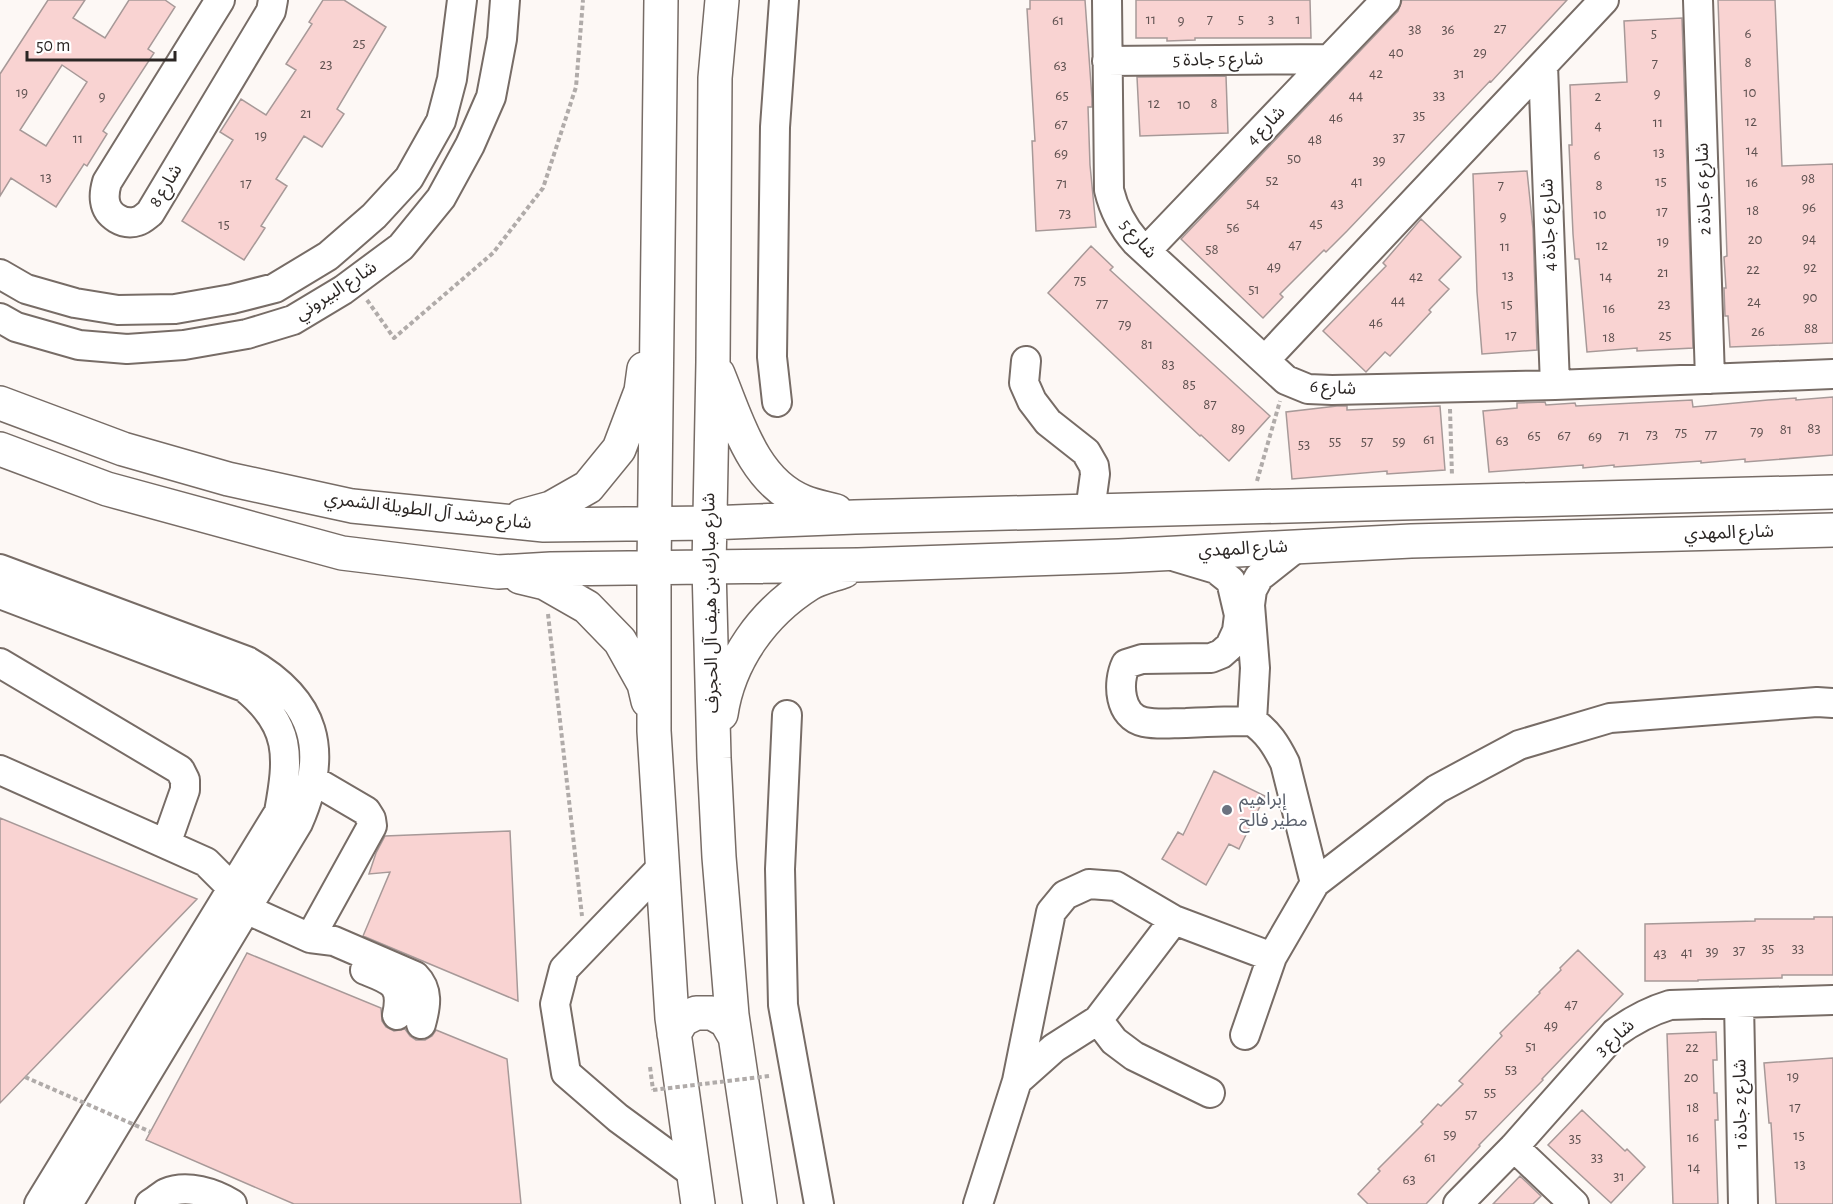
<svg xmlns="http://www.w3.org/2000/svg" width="1833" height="1204" viewBox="0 0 1833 1204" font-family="'Alegreya Sans','Noto Sans Arabic',sans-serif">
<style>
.building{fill:#f9d3d2;stroke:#a79998;stroke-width:1.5;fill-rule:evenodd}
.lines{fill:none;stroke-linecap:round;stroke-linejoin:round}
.minor-casing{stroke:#776c66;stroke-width:32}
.major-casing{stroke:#776c66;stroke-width:36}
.path{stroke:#b0aba9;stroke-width:4;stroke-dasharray:4.5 3;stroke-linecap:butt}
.minor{stroke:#fff;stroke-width:28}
.major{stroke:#fff;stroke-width:33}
.path-bridge{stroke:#b0aba9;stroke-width:4;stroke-dasharray:4.5 3;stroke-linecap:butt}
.worship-dot{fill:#6b7280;stroke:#fff;stroke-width:2}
.labels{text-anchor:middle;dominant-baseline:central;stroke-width:4.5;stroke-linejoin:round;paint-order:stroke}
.number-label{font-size:15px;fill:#5e5150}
.street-label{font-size:18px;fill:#2b2624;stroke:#fff}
.worship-label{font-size:18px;fill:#5b616d;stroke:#fff;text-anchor:start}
</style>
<rect width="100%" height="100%" fill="#fdf8f5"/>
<path class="building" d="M48,0H85L73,18L105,38L129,0H165L175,7L148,49L154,53L103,131L107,134L87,166L84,164L56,207L11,178L0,196V74ZM62,65L87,82L46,146L20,130Z
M323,0H344L386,27L337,109L344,114L322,147L304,136L276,179L287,186L261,226L265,228L244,260L182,221L233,140L220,132L241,99L266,115L296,70L286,64L312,24L309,22Z
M1030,0H1085L1092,99V107H1088L1090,165L1096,227L1036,231L1032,141H1035L1027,9H1030Z
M1136,0H1310L1311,38H1195V40L1167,41V38H1136Z
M1402,0H1567L1491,82L1490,81L1347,231L1326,252L1324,250L1280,294L1283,297L1263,318L1181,239L1398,11Z
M1718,0H1775L1782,166L1833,164V343L1730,347L1728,316H1725L1724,288H1726L1724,257L1727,256Z
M1682,18L1693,348L1637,351V348L1587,352L1579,259H1575L1573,234L1569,145H1572L1570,85L1627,82L1624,21Z
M1226,76L1228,133L1140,136L1137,77Z
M1527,171L1533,229L1537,350L1482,354L1477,292L1473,174Z
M1421,219L1461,257L1439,280L1449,289L1429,310L1431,312L1390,356L1385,352L1366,372L1323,331L1386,266L1383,263Z
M1091,246L1113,267L1110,270L1270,416L1229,461L1201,435L1200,436L1048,293Z
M1833,397V455L1745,462V459L1701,463V461L1614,467V465L1583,468V465L1489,472L1483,411L1517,408V403L1545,402L1546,405L1575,403L1576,406L1692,400L1693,407L1768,400L1796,398V400Z
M1337,406H1347V410L1440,406L1445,470L1387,474V471L1292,479L1286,412Z
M1214,771L1265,796L1239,849L1229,844L1206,885L1162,859L1178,832L1183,835Z
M0,818L197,899L0,1103Z
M510,831L518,1001L363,936L390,872L369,874L376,853L385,836Z
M1814,917H1833V975H1782V978L1698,980V981H1645V924L1755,921V919H1814Z
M1578,950L1623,994L1542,1079L1543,1080L1479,1145L1480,1146L1426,1204H1368L1358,1194L1380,1171L1378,1169L1423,1124L1421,1122L1438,1104L1441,1106L1463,1084L1459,1081L1502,1036L1500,1033L1540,993L1539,992L1561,970L1560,968Z
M247,953L381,1008L382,1021L386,1027L394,1031L405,1029L410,1036L416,1040H425L432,1036L436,1030L507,1059L521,1204H294L146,1140Z
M1716,1032L1717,1060H1713L1714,1093H1717L1718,1120H1715L1718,1204H1673L1667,1034Z
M1833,1058V1204H1776L1771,1123H1769L1764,1063Z
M1582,1110L1625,1151L1627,1149L1645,1167L1611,1203L1548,1145Z
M1520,1176L1541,1196L1533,1204H1493Z"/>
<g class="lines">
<g class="minor-casing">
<path id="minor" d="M220,0L107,182C105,189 104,195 105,201C107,216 124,226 138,221C142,220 146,216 150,213L271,11L273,0
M1107,0L1109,190C1114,211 1122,226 1136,242L1286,380L1308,389L1332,390L1555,385L1833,374
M1698,0L1710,379
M1107,61L1329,59
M1543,65L1555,385
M1146,251L1386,0
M0,274L26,289L75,303L118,310L175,309L232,299L275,288L328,256L374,216L409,178L441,121L452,79L462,0
M0,318L16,327L79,345L127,349L184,345L247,334L293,320L343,290L401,247L441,198L470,145L491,97L502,39L505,0
M1265,360L1604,0
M1026,361L1024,383L1032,401L1048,422L1086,452L1094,466L1095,474L1090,511
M777,402L772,357L775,127L784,0
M1176,557L1216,569L1231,581L1239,615L1237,631L1230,646L1221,654L1211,658L1142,659L1126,664C1117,683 1119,717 1144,722C1158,725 1172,723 1186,723C1208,722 1230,721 1252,721L1255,668L1250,605L1252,590L1259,577L1297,547
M0,569L247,661C316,700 330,751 298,823L68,1204
M0,594L244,687C292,725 289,757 279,812L39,1204
M0,663L180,770L185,780V790L166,844
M787,715L780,869L783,1005L819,1204
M1252,721C1268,732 1276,745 1285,763L1315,883
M0,770L206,862L232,888
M663,866L564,969L555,1004L566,1073L618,1118L693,1173
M246,909L310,938L334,941L415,976C429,990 426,1006 421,1024
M310,938L372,826L371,819L366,811L313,780
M365,970C390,980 404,983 397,1015
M1739,1003L1743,1204
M1098,1020L1114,1041L1134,1056L1210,1093
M1245,1035L1272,957
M1017,1081L1054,1048L1098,1020L1174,920
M1514,1147L1574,1204
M150,1204C155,1201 161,1196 166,1193C187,1184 214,1193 232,1204
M978,1204L1017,1081L1051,912L1065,895L1089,884L1116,886L1174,920L1272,957L1315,883L1437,789L1519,745L1610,718L1817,702L1833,703
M1458,1204L1514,1147L1615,1033C1633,1020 1650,1011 1670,1005L1833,1000"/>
</g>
<g class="major-casing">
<path id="major" d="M661,0L654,568V731L672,1018L698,1204
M722,0L715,78L713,362L709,567L714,758L719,857L732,1015L760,1204
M718,374C737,420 753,482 804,502C814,506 825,508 836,511
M0,403L123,449L228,479L352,506L544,525L709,523L855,517L1833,492
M0,449L107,489L342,553L498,572L551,569L858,565L1119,556L1411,541L1833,530
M522,516L551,508L588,487L619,449L641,391L644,369
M520,577L545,583L587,607L620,641L644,684L648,701
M721,714C729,660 763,613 809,584C819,578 833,575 844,571
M674,1034L682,1020L696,1013H712L726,1021L734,1035"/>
</g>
<path class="path" d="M367,300L394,338L493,253L543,188L576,87L583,0
M1450,409L1452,476
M1257,481L1280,401
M548,614L582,916
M650,1067L653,1090"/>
<use href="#minor" class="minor"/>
<use href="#major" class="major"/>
<path class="path-bridge" d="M25,1077L151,1132
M653,1090L769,1076"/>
</g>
<circle class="worship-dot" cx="1227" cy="810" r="6"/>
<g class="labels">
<g class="number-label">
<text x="1151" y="19">11</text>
<text x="1210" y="19">7</text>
<text x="1241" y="19">5</text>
<text x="1271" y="19">3</text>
<text x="1298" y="19">1</text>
<text x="1058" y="20">61</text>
<text x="1181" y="20">9</text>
<text x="1500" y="28">27</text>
<text x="1415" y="29">38</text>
<text x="1448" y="29">36</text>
<text x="1654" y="33">5</text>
<text x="1748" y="33">6</text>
<text x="359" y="43">25</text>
<text x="1396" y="52">40</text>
<text x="1480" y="52">29</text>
<text x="1748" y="62">8</text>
<text x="1655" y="63">7</text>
<text x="326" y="64">23</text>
<text x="1060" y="65">63</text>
<text x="1376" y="73">42</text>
<text x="1459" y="73">31</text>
<text x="22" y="92">19</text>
<text x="1750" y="92">10</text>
<text x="1657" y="93">9</text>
<text x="1062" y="95">65</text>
<text x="1356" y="95">44</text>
<text x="1439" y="95">33</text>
<text x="102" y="96">9</text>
<text x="1598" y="96">2</text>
<text x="1154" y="103">12</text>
<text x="1214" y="103">8</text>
<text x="1184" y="104">10</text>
<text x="306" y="113">21</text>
<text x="1419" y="115">35</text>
<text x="1336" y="117">46</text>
<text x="1751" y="121">12</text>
<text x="1658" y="122">11</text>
<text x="1061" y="124">67</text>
<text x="1598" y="125">4</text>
<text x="261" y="135">19</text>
<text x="1399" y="137">37</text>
<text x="78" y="138">11</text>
<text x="1315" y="139">48</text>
<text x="1752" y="150">14</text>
<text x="1659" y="152">13</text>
<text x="1061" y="153">69</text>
<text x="1597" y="155">6</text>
<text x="1294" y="158">50</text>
<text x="1379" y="160">39</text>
<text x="46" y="177">13</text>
<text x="1808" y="178">98</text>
<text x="1272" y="180">52</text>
<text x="1357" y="181">41</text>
<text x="1661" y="181">15</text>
<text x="1752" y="182">16</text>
<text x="246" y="183">17</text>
<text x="1062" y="183">71</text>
<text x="1501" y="185">7</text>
<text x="1599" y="185">8</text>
<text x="1253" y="203">54</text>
<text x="1337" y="203">43</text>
<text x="1809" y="207">96</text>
<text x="1753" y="210">18</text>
<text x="1662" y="211">17</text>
<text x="1065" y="213">73</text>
<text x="1600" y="214">10</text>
<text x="1503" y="216">9</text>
<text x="1316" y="223">45</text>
<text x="224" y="224">15</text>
<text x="1233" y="227">56</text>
<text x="1809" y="238">94</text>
<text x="1755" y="239">20</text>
<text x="1663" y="241">19</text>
<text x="1295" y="244">47</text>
<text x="1602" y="245">12</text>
<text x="1505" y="246">11</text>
<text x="1212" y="249">58</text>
<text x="1274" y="266">49</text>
<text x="1810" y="267">92</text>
<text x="1753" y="269">22</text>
<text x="1663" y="272">21</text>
<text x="1508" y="275">13</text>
<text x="1416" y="276">42</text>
<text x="1606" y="276">14</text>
<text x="1080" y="280">75</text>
<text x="1254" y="289">51</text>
<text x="1810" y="297">90</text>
<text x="1398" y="300">44</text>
<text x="1754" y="301">24</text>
<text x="1102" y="303">77</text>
<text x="1507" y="304">15</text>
<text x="1664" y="304">23</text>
<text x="1609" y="308">16</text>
<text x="1376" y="322">46</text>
<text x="1125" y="324">79</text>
<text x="1811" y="328">88</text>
<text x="1758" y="331">26</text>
<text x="1511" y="335">17</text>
<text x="1665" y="335">25</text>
<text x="1609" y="337">18</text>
<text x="1147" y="344">81</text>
<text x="1168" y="364">83</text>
<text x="1189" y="384">85</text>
<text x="1210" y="404">87</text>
<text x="1238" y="428">89</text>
<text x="1814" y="428">83</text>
<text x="1786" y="429">81</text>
<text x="1757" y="431">79</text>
<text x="1681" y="432">75</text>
<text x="1652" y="434">73</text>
<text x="1711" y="434">77</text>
<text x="1534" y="435">65</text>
<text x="1564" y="435">67</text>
<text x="1624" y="435">71</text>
<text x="1595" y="436">69</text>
<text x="1429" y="439">61</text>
<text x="1502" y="440">63</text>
<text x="1335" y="441">55</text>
<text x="1367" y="441">57</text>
<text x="1399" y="441">59</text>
<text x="1304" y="444">53</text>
<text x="1768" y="948">35</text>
<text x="1798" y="948">33</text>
<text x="1739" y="950">37</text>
<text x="1712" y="951">39</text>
<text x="1687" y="952">41</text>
<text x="1660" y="953">43</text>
<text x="1571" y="1004">47</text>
<text x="1551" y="1025">49</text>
<text x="1531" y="1046">51</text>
<text x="1692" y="1047">22</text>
<text x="1511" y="1069">53</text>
<text x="1793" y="1076">19</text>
<text x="1691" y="1077">20</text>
<text x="1490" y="1092">55</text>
<text x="1693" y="1107">18</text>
<text x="1795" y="1107">17</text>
<text x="1471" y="1114">57</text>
<text x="1450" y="1134">59</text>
<text x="1799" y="1135">15</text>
<text x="1693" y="1137">16</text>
<text x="1575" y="1138">35</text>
<text x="1430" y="1157">61</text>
<text x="1597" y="1157">33</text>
<text x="1800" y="1164">13</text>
<text x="1694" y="1167">14</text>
<text x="1619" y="1176">31</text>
<text x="1409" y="1179">63</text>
</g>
<g class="street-label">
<text transform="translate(1218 60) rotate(-1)">شارع 5 جادة 5</text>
<text transform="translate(1266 126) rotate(-46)">شارع 4</text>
<text transform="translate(166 186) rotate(-59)">شارع 8</text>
<text transform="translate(1704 189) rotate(-92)">شارع 6 جادة 2</text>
<text transform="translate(1549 225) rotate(-92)">شارع 6 جادة 4</text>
<text transform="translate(1138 239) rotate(49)">شارع 5</text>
<text transform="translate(336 291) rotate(-33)">شارع البيروني</text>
<text transform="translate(1333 388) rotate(3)">شارع 6</text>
<text transform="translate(428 511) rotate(7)">شارع مرشد آل الطويلة الشمري</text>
<text transform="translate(1729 533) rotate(-2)">شارع المهدي</text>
<text transform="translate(1243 549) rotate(-3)">شارع المهدي</text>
<text transform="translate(711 603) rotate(-91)">شارع مبارك بن هيف آل الحجرف</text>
<text transform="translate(1615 1038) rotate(-42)">شارع 3</text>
<text transform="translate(1741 1104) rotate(-91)">شارع 2 جادة 1</text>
</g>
<g class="worship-label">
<text x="1239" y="800">إبراهيم<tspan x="1239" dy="21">مطير فالح</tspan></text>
</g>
</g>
<path d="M27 51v9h148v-9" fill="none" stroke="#2b2624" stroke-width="3"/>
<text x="36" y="51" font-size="18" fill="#2b2624" stroke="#ffffff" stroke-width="4.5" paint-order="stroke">50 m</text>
</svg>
